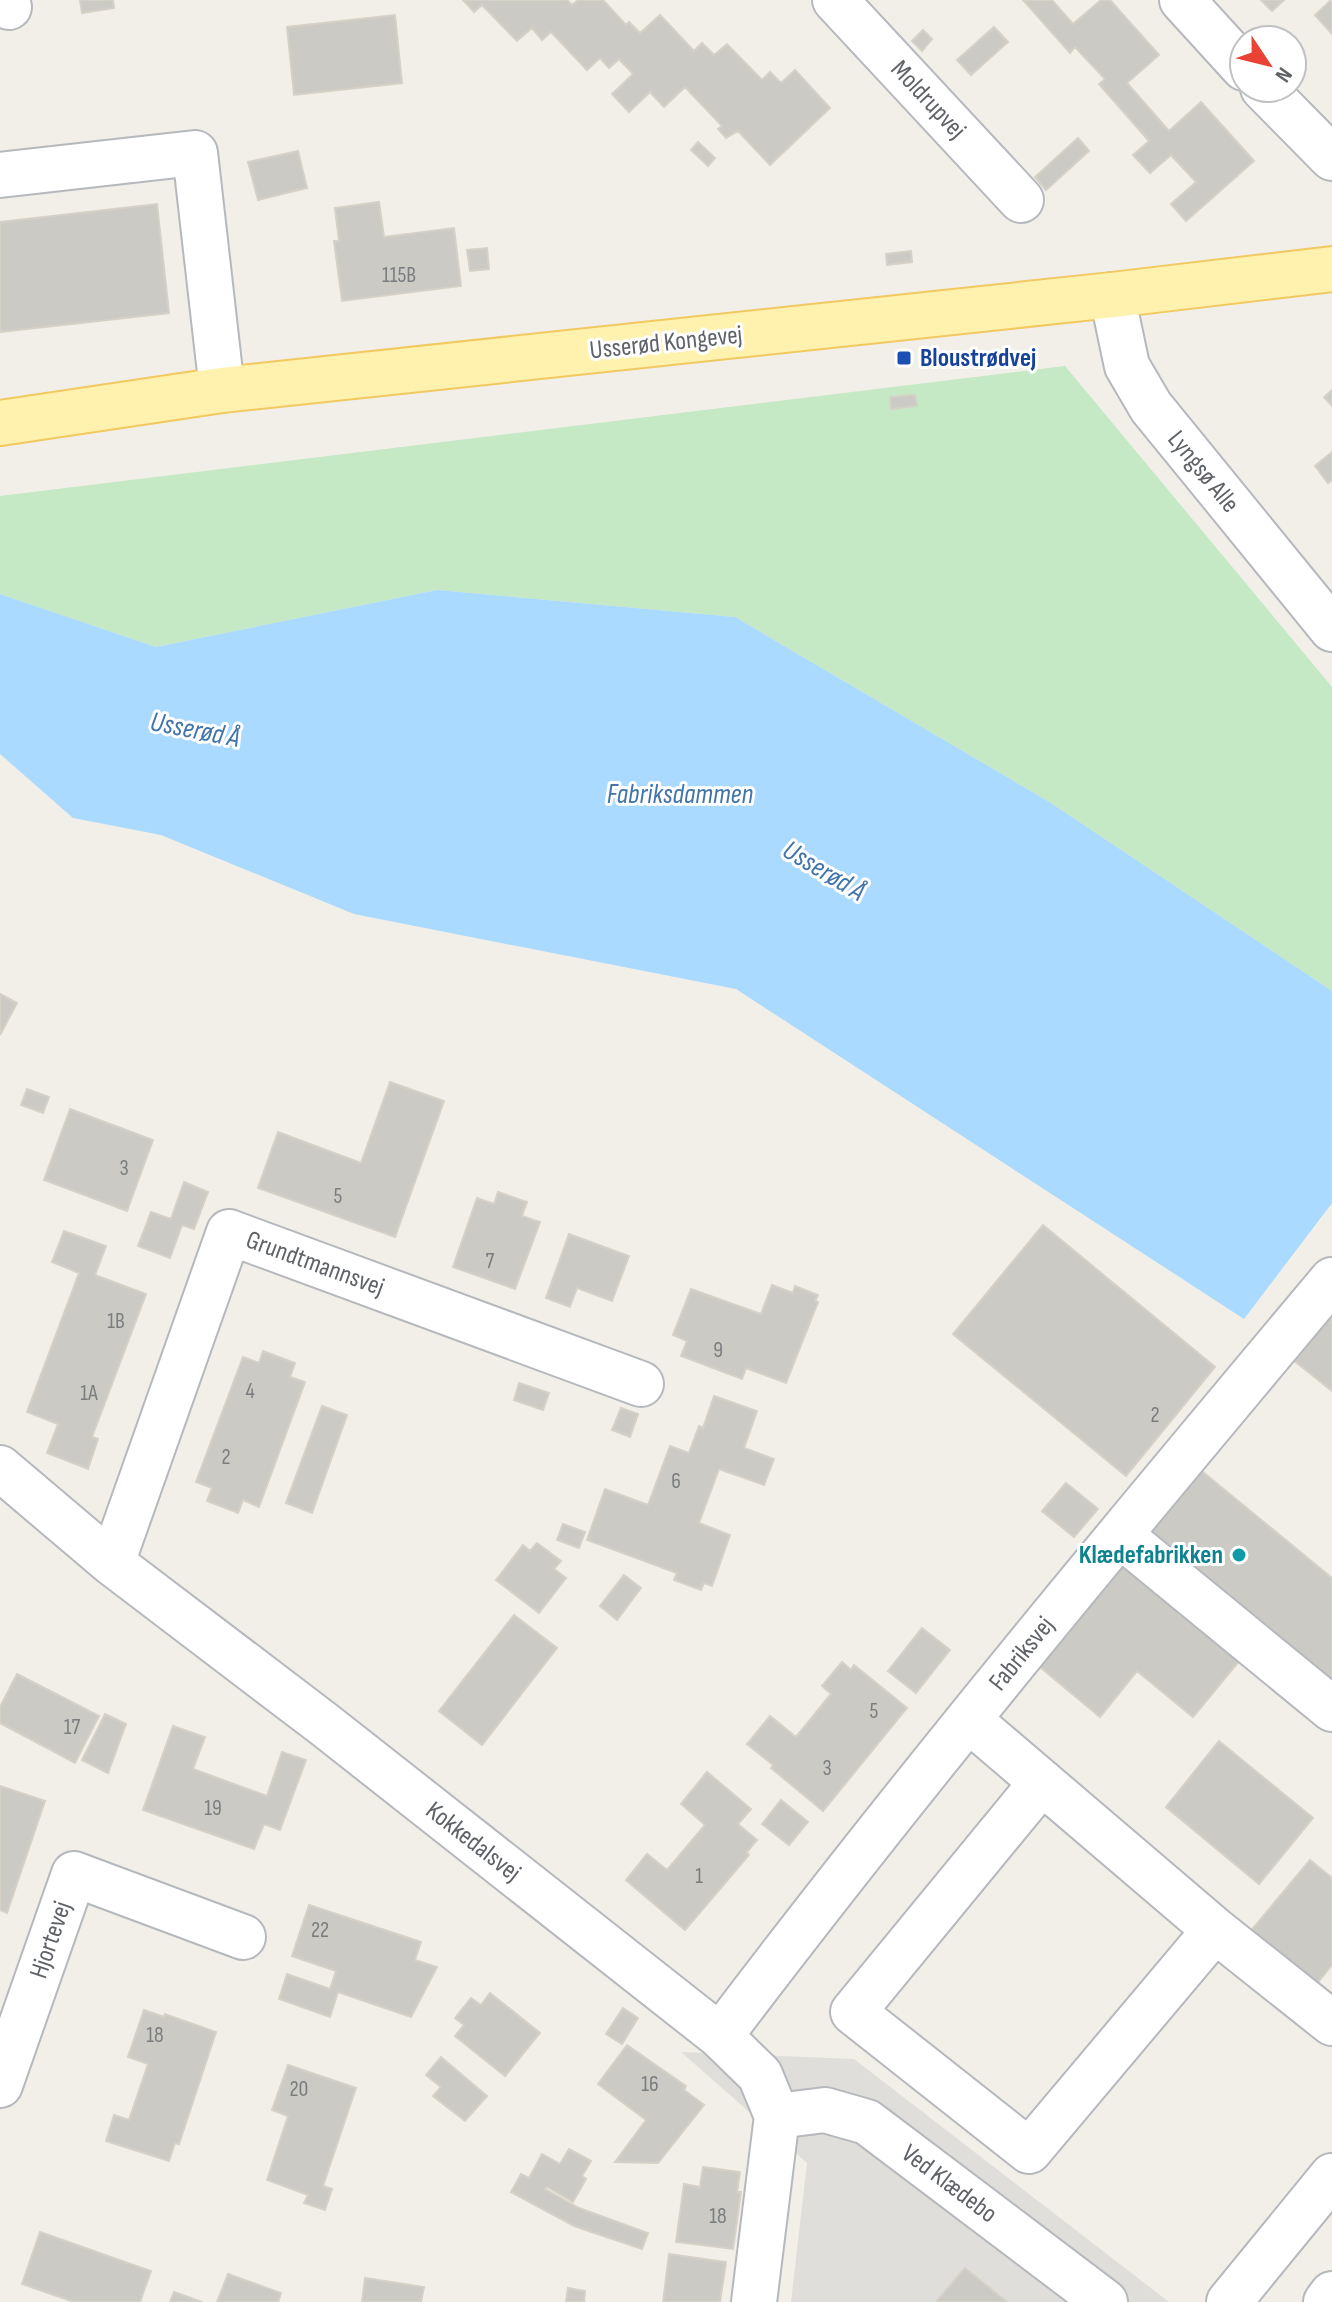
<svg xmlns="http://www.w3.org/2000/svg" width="1332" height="2302" viewBox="0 0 1332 2302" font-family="'Sofia Sans Condensed',sans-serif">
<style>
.industrial{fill:#e0deda}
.green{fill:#c5e8c5}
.water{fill:#aadaff}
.building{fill:#cccac5;stroke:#d6d1c6;stroke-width:2}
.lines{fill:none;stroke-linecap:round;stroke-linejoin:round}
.minor-casing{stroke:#b5b8bc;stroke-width:48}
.major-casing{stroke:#f2c960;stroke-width:48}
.minor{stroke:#fff;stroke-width:44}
.major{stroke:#fff2af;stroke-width:44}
.transit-dot{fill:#1a4fb4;stroke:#fff;stroke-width:3}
.culture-dot{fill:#0f9aa8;stroke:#fff;stroke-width:3}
.labels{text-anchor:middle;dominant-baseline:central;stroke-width:6;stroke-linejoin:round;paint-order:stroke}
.number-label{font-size:22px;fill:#7a7d7f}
.street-label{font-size:26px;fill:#5f6368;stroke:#fff}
.transit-label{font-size:26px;font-weight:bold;fill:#164399;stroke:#fff;text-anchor:start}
.culture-label{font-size:26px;font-weight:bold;fill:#0d838f;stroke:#fff;text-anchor:end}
.water-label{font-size:28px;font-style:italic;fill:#4174aa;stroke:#fff}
</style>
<rect width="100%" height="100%" fill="#f1efe8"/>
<path class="industrial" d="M681,2052L854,2059L1169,2302H791L807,2163Z"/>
<path class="green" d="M1065,366L1332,687V991L1051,803L735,617L437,590L156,647L0,594V496Z"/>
<path class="water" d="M437,590L735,617L1051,803L1332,991V1203L1244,1319L736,989L354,914L161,835L73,818L0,754V594L156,647Z"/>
<path class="building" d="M80,0H113L114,8L82,13Z
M463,0H567L572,5L578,0H603L626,25L629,22L640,33L660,15L694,51L702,43L714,55L727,44L762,80L770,72L781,83L795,70L830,108L770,165L738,131L726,138L718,129L722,126L685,87L664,107L650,92L629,112L612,94L633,74L619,59L609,68L600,58L587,70L551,32L542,40L532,28L517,41L482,5L474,12Z
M1023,0H1052L1073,24L1101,0H1110L1159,55L1127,83L1169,131L1201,102L1254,161L1186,221L1171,204L1196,182L1171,155L1150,173L1133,155L1149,141L1099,84L1105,79L1075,47L1070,53Z
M1261,0H1284L1272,11Z
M1330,1L1332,3V34L1315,15Z
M395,15L402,83L294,95L287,27Z
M994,27L1008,42L971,75L957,60Z
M923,30L932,39L922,51L912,41Z
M1078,138L1089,151L1046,190L1035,177Z
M698,142L715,158L708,166L691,150Z
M298,151L307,188L258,200L248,162Z
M379,202L384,237L454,228L461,286L342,301L334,241H339L335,208Z
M157,204L169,313L0,332V222Z
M487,248L489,269L470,271L467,250Z
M911,251L912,262L887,265L886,254Z
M1332,390V406L1324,397Z
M915,395L917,406L891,409L890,397Z
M1332,452V480L1328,483L1315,466Z
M0,994L17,1003L0,1035Z
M390,1082L444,1101L395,1237L258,1188L278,1132L361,1163Z
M27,1089L49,1097L43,1113L21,1105Z
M70,1109L153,1140L127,1211L44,1180Z
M184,1182L208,1192L194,1229L182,1225L170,1258L138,1246L151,1212L171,1219Z
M498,1192L527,1202L522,1216L540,1222L515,1289L453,1267L477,1198L494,1204Z
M1043,1225L1215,1367L1126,1476L953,1334Z
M64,1231L106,1246L95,1275L146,1294L92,1437L98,1439L88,1469L47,1453L58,1424L27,1412L79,1273L52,1262Z
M569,1234L629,1256L612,1301L577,1288L570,1307L546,1298Z
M772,1285L793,1293L795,1286L818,1295L815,1301L818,1302L786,1383L746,1368L742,1379L681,1356L687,1341L673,1335L691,1289L761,1314Z
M1332,1311V1391L1292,1359Z
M263,1351L295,1363L290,1377L305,1382L259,1507L243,1500L238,1513L207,1501L212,1488L196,1482L243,1357L259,1363Z
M519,1383L549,1393L543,1410L514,1400Z
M714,1396L757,1411L744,1448L774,1459L764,1485L719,1469L699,1523L730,1535L712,1586L704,1583L701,1590L674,1580L677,1573L587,1540L605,1489L648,1505L670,1446L689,1453L699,1426L703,1428Z
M322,1406L347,1415L312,1513L286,1503Z
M621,1408L638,1414L630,1437L612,1430Z
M1198,1468L1332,1578V1685L1145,1532Z
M1066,1483L1098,1509L1074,1537L1042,1511Z
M563,1524L585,1532L579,1548L557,1540Z
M537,1543L561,1561L554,1569L566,1578L539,1613L496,1580L523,1545L530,1551Z
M1125,1564L1241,1659L1193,1717L1137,1671L1100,1717L1040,1667Z
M624,1575L641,1588L617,1620L600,1606Z
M514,1615L557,1648L482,1745L439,1711Z
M922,1628L950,1650L916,1693L888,1671Z
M842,1662L851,1670L854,1665L907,1708L823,1811L771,1768L773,1765L747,1744L770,1716L796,1737L831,1694L822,1686Z
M17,1674L99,1716L75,1763L0,1723V1707Z
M105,1714L126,1724L108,1773L82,1760Z
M173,1726L205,1737L193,1769L267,1796L282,1752L306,1760L280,1830L264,1824L254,1849L143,1810Z
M1219,1741L1313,1818L1259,1884L1166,1807Z
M707,1772L751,1809L738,1824L757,1840L747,1852L749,1855L685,1930L626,1880L647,1854L667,1870L705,1825L681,1804Z
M0,1786L45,1801L7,1913L0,1910Z
M781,1800L808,1822L789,1845L762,1824Z
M1310,1860L1332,1878V1965L1314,1987L1249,1933Z
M309,1905L421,1942L415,1960L437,1967L411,2017L338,1992L330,2017L279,1999L287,1974L330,1989L336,1971L292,1956Z
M490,1993L540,2033L505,2076L455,2036L464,2025L455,2018L471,1998L481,2005Z
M623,2008L638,2018L622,2044L606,2034Z
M144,2010L164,2017L165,2014L216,2032L179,2144L175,2143L169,2161L106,2141L114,2115L129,2120L148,2064L128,2057Z
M627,2045L686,2086L684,2090L704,2105L658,2163L615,2162L646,2120L598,2084Z
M441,2057L487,2096L465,2121L433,2096L441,2087L426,2075Z
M288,2065L356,2088L323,2186L332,2189L325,2210L304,2203L308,2195L267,2180L288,2116L272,2110Z
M569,2149L591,2161L582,2176L586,2179L573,2202L547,2187L545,2189L579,2208L648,2233L642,2249L574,2226L511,2192L521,2174L529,2178L542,2154L560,2164Z
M703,2167L740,2172L737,2192H741L733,2249L676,2242L684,2184L700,2187Z
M40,2232L151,2271L140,2302H74L22,2284Z
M669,2254L726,2262L720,2302H663Z
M965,2268L1007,2302H936Z
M228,2274L281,2293L278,2302H217Z
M365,2278L424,2287L421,2302H362Z
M568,2288L585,2291L584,2302H566Z
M174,2292L202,2302H170Z"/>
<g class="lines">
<g class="minor-casing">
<path id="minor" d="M7,0L9,7
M835,0L1021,200
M1182,0L1244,68
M1263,88L1332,158
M0,175L195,153L222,390
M1112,295L1127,366L1151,407L1332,629
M0,1468L112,1563L325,1725L720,2036L760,2075L777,2116L754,2302
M1120,1535L1332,1709
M112,1563L229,1232L641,1384
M969,1720L1215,1930L1332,2023
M1042,1782L853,2012L1029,2151L1215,1930
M720,2036C916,1777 1124,1528 1332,1280
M0,2085L74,1874L243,1937
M777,2116L825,2110L867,2122L1105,2302
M1229,2302L1332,2176
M1326,2302L1332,2294"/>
</g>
<g class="major-casing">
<path id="major" d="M0,423L222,390L1112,295L1332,269"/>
</g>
<use href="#minor" class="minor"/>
<use href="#major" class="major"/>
</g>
<rect class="transit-dot" x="896" y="350" width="16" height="16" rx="4"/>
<circle class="culture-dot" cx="1239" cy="1555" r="8"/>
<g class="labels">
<g class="number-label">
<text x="399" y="275">115B</text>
<text x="124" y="1168">3</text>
<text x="338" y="1196">5</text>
<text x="490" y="1261">7</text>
<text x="116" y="1321">1B</text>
<text x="718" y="1350">9</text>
<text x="250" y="1391">4</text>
<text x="89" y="1393">1A</text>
<text x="1155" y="1415">2</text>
<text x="226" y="1457">2</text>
<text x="676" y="1481">6</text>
<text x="874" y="1711">5</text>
<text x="72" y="1727">17</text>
<text x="827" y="1768">3</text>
<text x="213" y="1808">19</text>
<text x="699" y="1876">1</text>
<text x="320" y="1930">22</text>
<text x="155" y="2035">18</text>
<text x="650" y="2084">16</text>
<text x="299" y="2089">20</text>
<text x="718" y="2216">18</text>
</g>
<g class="street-label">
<text transform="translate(928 100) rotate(47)">Moldrupvej</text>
<text transform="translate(666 343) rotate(-6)">Usserød Kongevej</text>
<text transform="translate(1203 472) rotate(51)">Lyngsø Alle</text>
<text transform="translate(315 1264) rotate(20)">Grundtmannsvej</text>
<text transform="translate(1022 1654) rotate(-51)">Fabriksvej</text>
<text transform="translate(473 1842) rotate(38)">Kokkedalsvej</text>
<text transform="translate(51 1940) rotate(-71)">Hjortevej</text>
<text transform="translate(949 2184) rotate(37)">Ved Klædebo</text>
</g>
<g class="transit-label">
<text x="920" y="358">Bloustrødvej</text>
</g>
<g class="culture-label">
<text x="1223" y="1555">Klædefabrikken</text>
</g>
<g class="water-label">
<text transform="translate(195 730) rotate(11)">Usserød Å</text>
<text x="680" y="794">Fabriksdammen</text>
<text transform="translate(824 871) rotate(31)">Usserød Å</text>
</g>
</g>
<g transform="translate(1268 64) rotate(125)"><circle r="38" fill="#ffffff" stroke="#bfc1c3" stroke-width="2"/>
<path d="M0-6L14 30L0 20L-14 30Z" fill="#ea4335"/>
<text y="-12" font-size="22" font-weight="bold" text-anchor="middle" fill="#5f6368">N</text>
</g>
</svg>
